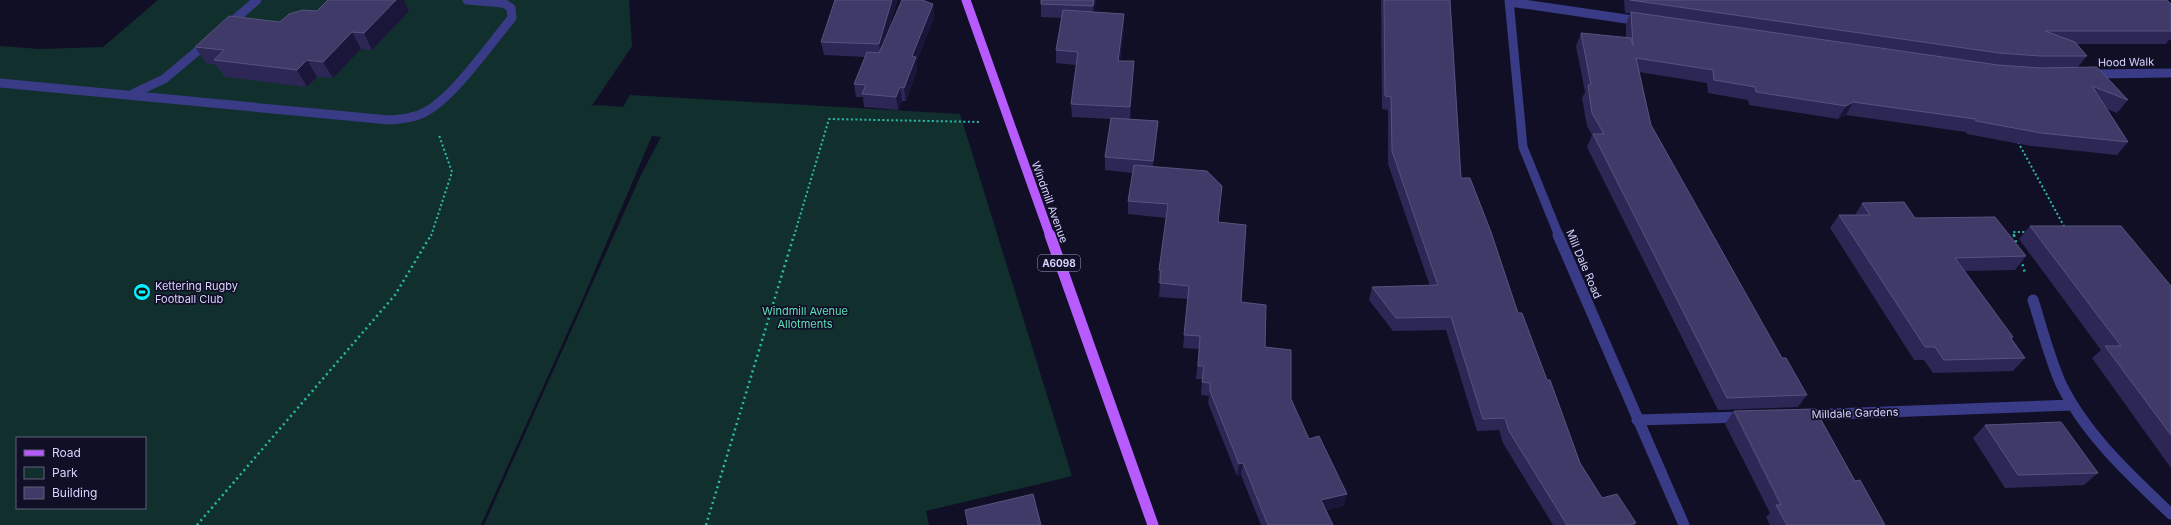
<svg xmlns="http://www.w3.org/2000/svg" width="2171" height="525" viewBox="0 0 2171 525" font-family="Inter,sans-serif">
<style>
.green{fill:#11302d;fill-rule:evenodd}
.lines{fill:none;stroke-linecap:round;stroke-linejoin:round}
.path-far1{stroke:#2cbaa9;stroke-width:2;stroke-dasharray:2 2.5;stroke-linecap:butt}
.path{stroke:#2cbaa9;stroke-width:2.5;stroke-dasharray:2 3.5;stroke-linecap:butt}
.service{stroke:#393b86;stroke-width:9}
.minor-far1{stroke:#393b86;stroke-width:9}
.minor{stroke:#393b86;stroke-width:11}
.primary-far1{stroke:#b75bff;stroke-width:9}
.primary{stroke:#b75bff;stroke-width:11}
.wall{fill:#2d2755}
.shaded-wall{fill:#1a163a}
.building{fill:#3f3a67;stroke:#57527f}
.labels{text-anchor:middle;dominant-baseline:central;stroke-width:3.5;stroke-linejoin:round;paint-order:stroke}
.shield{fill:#110f26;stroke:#9b99be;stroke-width:1}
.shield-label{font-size:10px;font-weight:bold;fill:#d6d4ff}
.street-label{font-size:11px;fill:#d6d4ff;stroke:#110f26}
.poi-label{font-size:11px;fill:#d6d4ff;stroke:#110f26;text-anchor:start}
.park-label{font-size:11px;fill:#5ce2b8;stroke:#110f26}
</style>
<rect width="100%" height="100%" fill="#110f26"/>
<path class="green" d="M158,0H629L632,46L591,107L595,105L623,107L630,95L960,114L1072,476L926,511L929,525H484L641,175L661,137L652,136L583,298L481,525H0V46L40,49L103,47ZM17,438H145V508H17Z"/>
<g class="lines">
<path class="path-far1" d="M2018,142L2065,228
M431,236L452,172L439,135
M794,236L829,119L980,122
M2014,236L2013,232H2027"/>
<path class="path" d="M2014,235L2017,246
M2021,259L2025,273
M197,525L395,295L431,235
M706,525L794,235"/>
<path class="service" d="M227,26L257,0
M0,83L389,120C401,119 414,118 425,112C453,98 490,44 512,18L511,8L503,3L467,0
M134,93L164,79L207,43"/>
<path class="minor-far1" d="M1509,0L1523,147L1559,236
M1510,2L1640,21
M2091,74L2171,73"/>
<path class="minor" d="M1558,235L1684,525
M2033,300C2042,328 2049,357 2061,384C2086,435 2131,476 2171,514
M1805,415L2073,405
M1637,420L1743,417"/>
<path class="primary-far1" d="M966,0L1050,236"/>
<path class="primary" d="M1050,235L1153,525"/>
</g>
<path class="wall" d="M328,0H404L409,11L372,50L361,49L333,78L317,77L307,87L225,77L216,65L206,63L195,47L317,11Z
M835,0H897L888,33L933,4L934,17L916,63L917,70L906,101H902L898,110L864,107L863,97H856L854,84L866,57L824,55L821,42Z
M1041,0H1096L1094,12L1124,14V27L1120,61H1134L1130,119L1158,121L1157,135L1153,166L1218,222L1241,302L1265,347L1309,439L1347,494L1343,506L1326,510L1333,525H1261L1241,475L1237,476L1208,403L1209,396L1201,395L1202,379H1196L1199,349L1183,348L1188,299L1159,297L1160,284L1158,283L1159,270L1166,218L1128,214V201L1133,173L1105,170V157L1111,119L1072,117L1071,104L1076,65L1056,63V50L1062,18L1041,17Z
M1381,0H1450L1461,178L1547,380L1580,463L1602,498L1636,523L1635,525H1553L1503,443L1499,430L1477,431L1446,330L1393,331L1369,300L1372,287L1430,286L1388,164V110L1382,109Z
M1624,0H2167L2171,4V40H2169L2166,44H2076L2087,56L2077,68L2128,100L2117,113L2107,109L2128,142L2117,155L2031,146L1967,134L1966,132L1846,115L1838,119L1749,105L1748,100L1708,93L1707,83L1639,72L1651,125L1782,358L1807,395L1798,407L1718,410L1587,147L1592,135L1587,126L1582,98L1585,92L1576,46L1581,33L1626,38V25L1630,13H1625Z
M1862,203L1915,218L2026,256L2015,270L1964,271L2013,337L2012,339L2025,358L2013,371L1933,373L1924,360H1914L1830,228L1839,215H1855Z
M2030,226L2171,286V468L2092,358L2101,350L2019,239Z
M1734,411L1855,481L1885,525H1770L1766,517L1770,513L1725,424Z
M1985,425L2098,473L2084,485L2005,488L1973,438Z"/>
<path class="shaded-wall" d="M396,0H404L409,11L372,50L364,33Z
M892,0H897L881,57L879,44Z
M1094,0H1096L1093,19V6Z
M933,4L934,17L916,63L917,70L906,101L904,88L912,56Z
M1124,14V27L1118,74V61Z
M352,32L361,49L333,78L323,62Z
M307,60L317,77L307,87L297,70Z
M1134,61L1133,75L1130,120V107Z
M900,87L902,101L898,110L896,97Z
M1853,102L1846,115L1838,119L1846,106Z
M1158,121L1157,135L1152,174L1153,161Z
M1243,463L1241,475L1237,476L1239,464Z
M1347,494L1343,506L1317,512L1321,500Z"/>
<path class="building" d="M328,0H396L364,33L352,32L323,62L307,60L297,70L214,60L224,50L195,47L229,16L280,22L289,14L303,10L317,11Z
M835,0H892L879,44L821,42Z
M902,0H922L933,4L912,56L916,57L904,88L900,87L896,97L862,94L866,85L854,84L867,52L879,53Z
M1041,0H1094L1093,6L1041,4Z
M1384,0H1450L1461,178H1470L1491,232L1518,313H1522L1547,380H1550L1580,463L1602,498L1617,494L1636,523L1629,525H1567L1509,431L1505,418L1483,419L1451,317L1396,318L1372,287L1438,285L1392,151L1391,97L1385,96Z
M1630,0H2167L2171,4V31H2045L2075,42L2087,56H2040L1999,53Z
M1063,10L1124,14L1118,61H1134L1130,107L1071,104L1078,52L1056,50Z
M1631,12L1998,65L2040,68L2097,67L2128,100L2092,86L2128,142L2041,133L1976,121L1975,119L1853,102L1846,106L1756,92L1755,87L1714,80L1713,70L1636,58L1651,125L1782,358H1786L1807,395L1727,398L1593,134H1604L1592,113L1588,85H1591L1581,33L1631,38L1633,46Z
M1111,118L1158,121L1153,161L1105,157Z
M1134,165L1207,171L1222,186L1218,222L1246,225L1241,302L1266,305L1265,347L1291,350V399L1309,439L1319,436L1347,494L1321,500L1333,525H1268L1243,463L1239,464L1210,391V383L1202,382L1204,366H1198L1200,336L1184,335L1189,286L1160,283L1161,271L1159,270L1168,204L1128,201Z
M1904,202L1915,218L1995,217L2026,256L1955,258L2013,337H2010L2025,358L1944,360L1935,347H1925L1839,215H1870L1862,203Z
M2030,226H2121L2171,286V435L2105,346H2121Z
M1815,409L1855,481L1860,480L1885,525H1787L1776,505H1781L1734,411Z
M2061,422L2098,473L2018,475L1985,425Z
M1033,494L1041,525H968L965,510Z"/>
<defs>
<g id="stadium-disc" transform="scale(0.9)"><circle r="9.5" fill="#00f6ff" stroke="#110f26"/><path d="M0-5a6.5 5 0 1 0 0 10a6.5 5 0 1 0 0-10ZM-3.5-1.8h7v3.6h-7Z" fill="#111"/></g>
</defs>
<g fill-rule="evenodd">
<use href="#stadium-disc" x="142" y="292"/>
</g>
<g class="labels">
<rect class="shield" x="1038" y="255" width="42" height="16" rx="3"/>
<g class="shield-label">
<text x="1059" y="263">A6098</text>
</g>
<g class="street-label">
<text transform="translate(2126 62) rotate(-1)">Hood Walk</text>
<text transform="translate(1050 202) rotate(70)">Windmill Avenue</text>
<text transform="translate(1584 264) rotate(67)">Mill Dale Road</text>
<text transform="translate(1855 413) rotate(-2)">Milldale Gardens</text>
</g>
<g class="poi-label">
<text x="155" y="286">Kettering Rugby<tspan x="155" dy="13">Football Club</tspan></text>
</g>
<g class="park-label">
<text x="805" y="311">Windmill Avenue<tspan x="805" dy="13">Allotments</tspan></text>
</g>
</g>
<rect x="16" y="437" width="130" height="72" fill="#110f26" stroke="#605e7d"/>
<rect x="24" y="450" width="20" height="6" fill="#b75bff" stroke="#605e7d"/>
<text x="52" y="457" font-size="12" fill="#d6d4ff">Road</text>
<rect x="24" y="467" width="20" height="12" fill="#11302d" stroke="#605e7d"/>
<text x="52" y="477" font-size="12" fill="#d6d4ff">Park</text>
<rect x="24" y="487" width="20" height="12" fill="#3f3a67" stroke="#605e7d"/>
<text x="52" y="497" font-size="12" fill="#d6d4ff">Building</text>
</svg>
